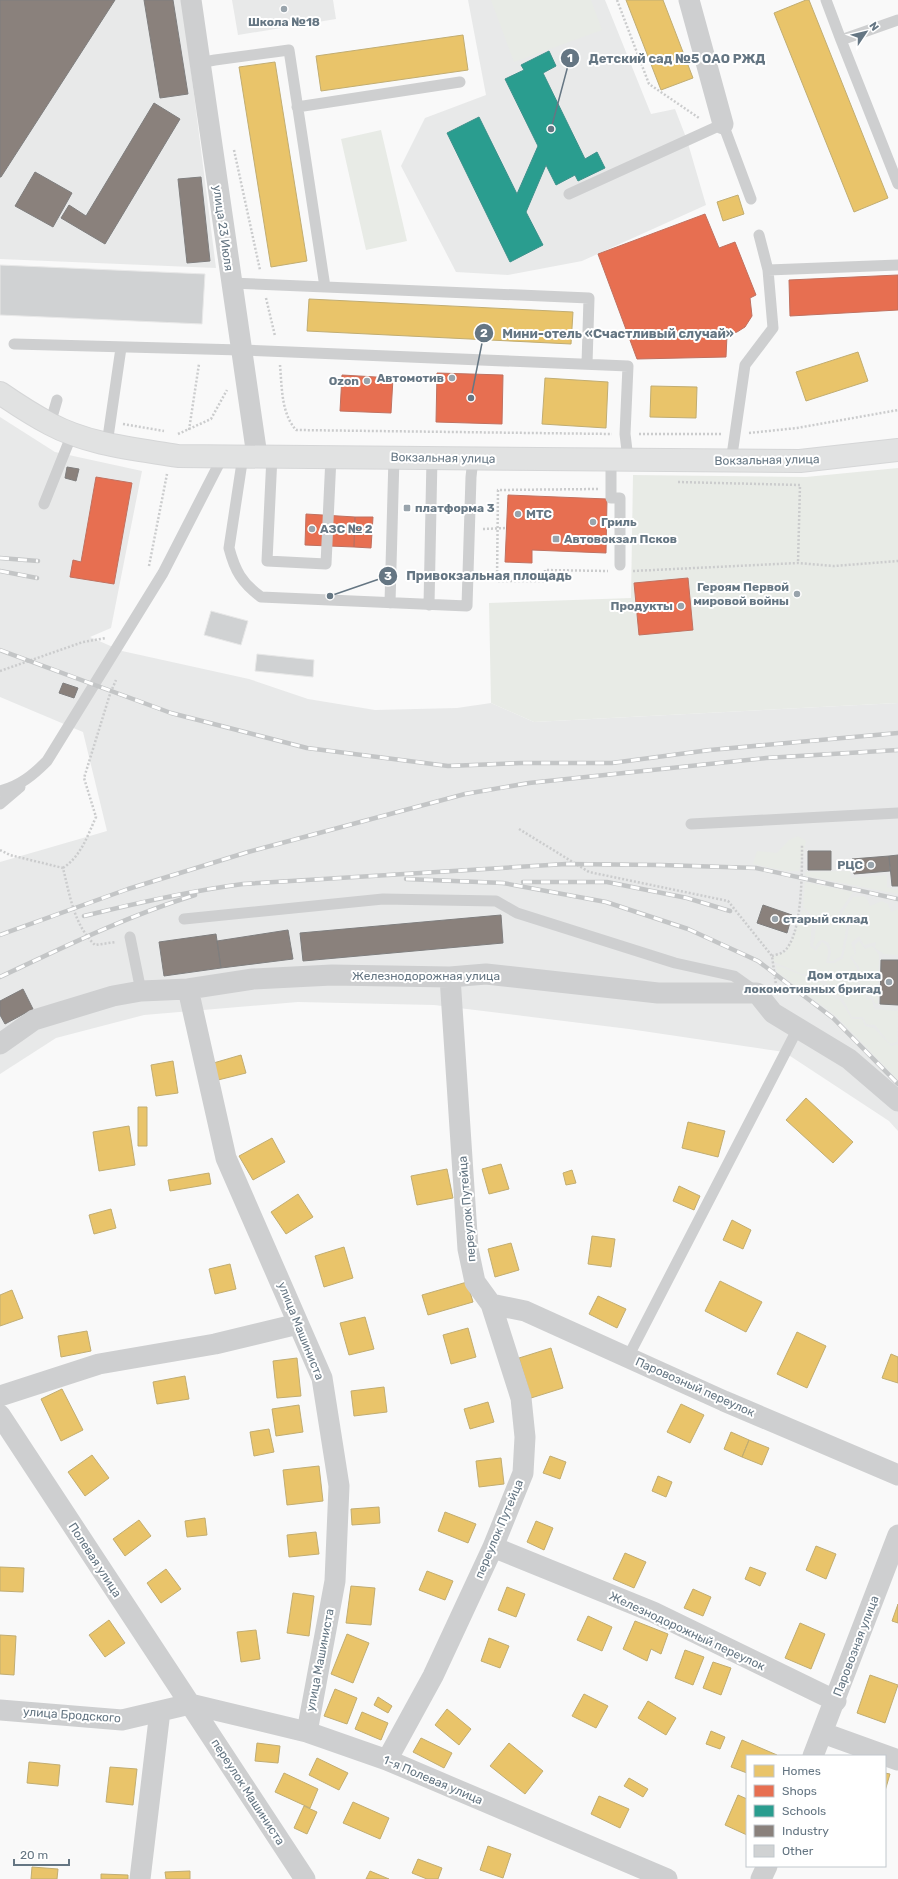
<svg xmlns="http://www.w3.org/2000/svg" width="898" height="1879" viewBox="0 0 898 1879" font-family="Rubik,sans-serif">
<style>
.built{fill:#e8e9e9}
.green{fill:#e8ebe6}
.homes{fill:#e9c46a;stroke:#c1ad72}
.shops{fill:#e76f51;stroke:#c07160}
.schools{fill:#2a9d8f;stroke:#3c918b}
.industry{fill:#8a817c;stroke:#7f7e7e}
.building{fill:#d0d2d3;stroke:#e8e8e8}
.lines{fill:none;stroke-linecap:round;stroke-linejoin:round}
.secondary-casing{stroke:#d5d6d7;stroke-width:24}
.path{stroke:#cbcccd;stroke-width:2.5;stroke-dasharray:2 2;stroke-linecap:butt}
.lane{stroke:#cecfd0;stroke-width:11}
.street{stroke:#cecfd0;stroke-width:21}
.secondary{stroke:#e1e2e2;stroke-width:22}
.rail-casing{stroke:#c3c5c6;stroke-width:4.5}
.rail{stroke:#fff;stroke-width:3;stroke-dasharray:9;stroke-linecap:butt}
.poi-dot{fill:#99a4ac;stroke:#fff;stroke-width:1.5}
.labels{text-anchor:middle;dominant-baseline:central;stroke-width:4;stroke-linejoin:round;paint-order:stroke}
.poi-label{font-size:12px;font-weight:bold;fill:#657683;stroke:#fff;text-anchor:end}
.street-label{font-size:12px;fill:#657683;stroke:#fff}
.leader{fill:none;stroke:#657683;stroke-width:1.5}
.callout-dot{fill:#657683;stroke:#fff;stroke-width:1.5}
.mark-label{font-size:12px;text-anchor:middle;font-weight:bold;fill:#fff}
.callout-label{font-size:13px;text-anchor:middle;font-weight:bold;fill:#657683;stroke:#fff;stroke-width:4;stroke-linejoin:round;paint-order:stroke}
</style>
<rect width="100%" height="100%" fill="#f9f9f9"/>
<path class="built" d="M0,0H182L216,268L0,259Z
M232,0H333L336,19L238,35Z
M468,0H605L651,114L675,109L687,140L706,205L582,261L508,275L456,272L401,166L425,118L486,95Z
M0,417L55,452L142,471L111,628L90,637L122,651L249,679L308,699L375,710L457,708L491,703L534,722L898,703V1131L889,1121L784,1052L629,1029L434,1005L298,1002L144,1015L56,1038L0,1074V862L107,831L83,732L0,697Z"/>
<path class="green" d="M491,0H591L602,30L514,62Z
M381,130L407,241L366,250L341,139Z
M898,468V703L534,722L491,703L489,603L631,598L633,475L806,477Z
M798,836L806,841L799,871H786L753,864L757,851L777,853L789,840Z
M850,871L851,878L887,875V887L898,890V894L806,876L805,872Z
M805,882L853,892L839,912L843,920L847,924L841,956L833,961H829L831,952L829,943L823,940L819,941L815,947L813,945C817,927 818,919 803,907Z
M864,896L867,899L870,906L882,901L888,904L891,912L898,909V955L884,954L875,948L876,942L864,945L859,936L851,943L855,954L850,957L857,968L858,986L866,992V999L872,1000L874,1009L898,1011L897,1042L890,1044L875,1025L866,1024L863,1017H852L843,999L835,994L826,982L816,975L802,974L774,962L773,957L785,952L793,938L803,909L812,920L810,946L816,951L822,942C831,947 828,954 826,963H835L843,958L850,923L842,913L853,897Z
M859,941L865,949L872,946L879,955L878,1004L875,1003L873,997L868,996V990L860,985L859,967L852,957L856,954L855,945Z
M776,965L804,976L819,980L834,998L840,1000L852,1019H862L865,1026L874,1028L891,1046L898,1044V1080L836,1016L777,972Z"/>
<path class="homes" d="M626,0H663L693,78L661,90Z
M806,0H809L888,198L854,212L774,13Z
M463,35L468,70L321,91L316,56Z
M275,62L307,261L271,267L239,67Z
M738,195L744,214L723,221L717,202Z
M309,299L573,312L571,344L307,331Z
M858,352L868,381L806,401L796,372Z
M545,378L608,382L606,428L542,424Z
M651,386L697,387L696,418L650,417Z
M241,1055L246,1073L214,1081L210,1064Z
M173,1061L178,1093L156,1096L151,1065Z
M806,1098L853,1142L833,1163L786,1120Z
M138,1107H147V1146H138Z
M688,1122L725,1131L718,1157L682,1148Z
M129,1126L135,1165L99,1171L93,1132Z
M272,1138L285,1162L253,1180L239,1156Z
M501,1164L509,1189L489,1194L482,1169Z
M447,1169L453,1198L417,1205L411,1176Z
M572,1170L576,1183L566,1185L563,1173Z
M209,1173L211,1184L170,1191L168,1180Z
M679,1186L700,1196L694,1210L673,1201Z
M298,1194L313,1217L286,1234L271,1212Z
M111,1209L116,1228L94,1234L89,1215Z
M732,1220L751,1230L743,1249L723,1240Z
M592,1236L615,1239L611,1267L588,1264Z
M511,1243L519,1270L495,1277L488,1249Z
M344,1247L353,1278L324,1287L315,1256Z
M230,1264L236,1289L215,1294L209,1269Z
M720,1281L762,1302L746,1332L705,1311Z
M467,1282L473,1302L428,1315L422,1295Z
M12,1290L23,1318L0,1326V1295Z
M598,1296L626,1309L617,1328L589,1314Z
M365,1317L374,1349L349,1355L340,1323Z
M468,1328L476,1357L451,1364L443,1335Z
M87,1331L91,1351L61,1357L58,1336Z
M797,1332L826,1346L807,1388L777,1374Z
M551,1348L563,1388L531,1398L519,1358Z
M891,1354L898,1357V1383L882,1378Z
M297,1358L301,1396L277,1398L273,1361Z
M185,1376L189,1399L157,1404L153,1382Z
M384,1387L387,1412L354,1416L351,1391Z
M62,1389L83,1430L61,1441L41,1399Z
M488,1402L494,1422L470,1429L464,1409Z
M681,1404L704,1415L690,1443L667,1432Z
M299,1405L303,1432L276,1436L272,1409Z
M269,1429L274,1452L254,1456L250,1432Z
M731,1432L749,1440L742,1457L724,1449Z
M749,1440L769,1448L762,1465L742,1457Z
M92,1455L109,1478L85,1496L68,1472Z
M550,1456L566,1462L560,1479L543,1473Z
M501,1458L504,1484L479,1487L476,1461Z
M319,1466L323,1501L287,1505L283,1470Z
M658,1476L672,1482L666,1497L652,1491Z
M379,1507L380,1523L352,1525L351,1509Z
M445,1512L476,1524L468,1543L438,1531Z
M205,1518L207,1535L187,1537L185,1521Z
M139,1520L151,1536L125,1556L113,1539Z
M536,1521L553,1528L544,1550L527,1542Z
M316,1532L319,1554L289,1557L287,1535Z
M816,1546L836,1554L826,1579L806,1570Z
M625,1553L646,1562L634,1588L613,1579Z
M0,1567L24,1568L23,1592L0,1591Z
M750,1567L766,1573L760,1586L745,1579Z
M166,1569L181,1589L161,1603L147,1583Z
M427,1571L453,1581L445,1600L419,1590Z
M351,1586L375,1588L371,1625L346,1623Z
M507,1587L525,1594L516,1617L498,1610Z
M693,1589L711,1597L703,1616L684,1608Z
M293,1593L314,1596L309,1636L287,1633Z
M898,1604V1623L892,1621Z
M588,1616L612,1627L602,1651L577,1640Z
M109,1620L125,1643L105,1657L89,1635Z
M635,1621L668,1634L661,1654L651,1649L647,1661L623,1649Z
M800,1623L825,1634L811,1669L785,1658Z
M256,1630L260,1659L241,1662L237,1632Z
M347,1634L369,1643L353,1683L331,1674Z
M0,1635L16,1636L14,1675L0,1674Z
M489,1638L509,1646L500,1668L481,1661Z
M685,1650L704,1657L693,1685L675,1678Z
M713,1662L731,1668L721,1695L703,1688Z
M870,1675L898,1685L885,1723L857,1713Z
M335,1689L357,1698L347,1724L324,1716Z
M584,1694L608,1706L596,1728L572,1716Z
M378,1697L392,1706L388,1713L374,1705Z
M648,1701L676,1718L666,1735L638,1718Z
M447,1709L471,1729L459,1745L435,1725Z
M362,1712L388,1723L381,1740L355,1729Z
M711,1731L725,1737L720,1749L706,1744Z
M421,1738L452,1753L444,1768L413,1752Z
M742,1740L777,1755V1756H747V1773L731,1767Z
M257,1743L280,1746L278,1763L255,1761Z
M509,1743L543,1771L525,1794L490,1766Z
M317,1758L348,1773L339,1790L309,1775Z
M29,1762L60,1765L58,1786L27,1783Z
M110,1767L137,1769L133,1805L106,1802Z
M284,1773L318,1789L310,1808L275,1792Z
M885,1773L890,1774L885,1791Z
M629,1778L648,1789L643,1797L624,1786Z
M738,1795L747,1799V1835L725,1825Z
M599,1796L629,1809L620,1828L591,1814Z
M353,1802L389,1818L380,1839L343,1823Z
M304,1806L317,1812L307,1834L294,1828Z
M488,1846L511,1854L503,1878L480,1870Z
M418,1859L442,1868L438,1879H427L412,1873Z
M32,1867L58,1869L57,1879H31Z
M190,1871V1879H166L165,1872Z
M370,1871L389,1879H366Z
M101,1874L128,1875V1879H101Z"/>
<path class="shops" d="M705,214L719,248L735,242L756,295L750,298L752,316L745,327L737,332L727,335L726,357L637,359L598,254Z
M898,275V310L790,316L789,280Z
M437,373L503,375L502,424L436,422Z
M342,375L393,378L391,413L340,411Z
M96,477L132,483L114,584L70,577L73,560L81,562Z
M508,495L607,499L606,553L532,550V563L505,562Z
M306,514L355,517L354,547L305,545Z
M355,517H373L371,548L354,547Z
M688,578L693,630L639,635L634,583Z"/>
<path class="schools" d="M549,51L556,66L543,73L585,159L597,152L605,168L578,181L575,175L556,185L546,165L526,212L543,245L510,262L447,133L479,117L517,194L538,146L505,79L524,70L521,65Z"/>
<path class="industry" d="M0,0H115L1,177H0Z
M144,0H173L188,94L160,98Z
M154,103L180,119L105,244L61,218L69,205L86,216Z
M35,172L72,193L53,227L15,206Z
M201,177L210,261L187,263L178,179Z
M67,467L79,469L76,481L65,478Z
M63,683L78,688L74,698L59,693Z
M808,851H831V870H808Z
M898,855V886H892L889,856Z
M889,856L890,871L854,874L852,859Z
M763,905L792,915L787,933L757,923Z
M501,915L503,943L303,961L300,933Z
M288,930L293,959L221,968L217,941Z
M216,934L221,968L164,976L159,942Z
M881,960H898V1005L880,1004Z
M23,989L33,1009L5,1024L0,1015V1001Z"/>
<path class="building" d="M0,265L205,274L202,324L0,315Z
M211,611L248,621L241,645L204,635Z
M257,654L314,660L313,677L255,671Z"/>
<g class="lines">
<g class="secondary-casing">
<path id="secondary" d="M0,393C16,404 33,415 50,424C89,445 136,449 178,456L800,461L898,450"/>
</g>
<path class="path" d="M617,0L649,84L699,118
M234,150L260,270
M266,298L275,336
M280,365C282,387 281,413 296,430L612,434
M123,424L164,431
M189,430L199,364
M749,433L797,428L898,410
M178,434L211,419L227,390
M639,434H722
M678,482L800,485L798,563
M598,489L498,490L497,581H545V570L608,571
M483,529L507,528
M149,566L167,474
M633,571L798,563L834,566L898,561
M0,671L83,642L106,638
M519,829L589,872L728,901L772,956L776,985
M0,850L10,855L63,868C70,896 74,925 95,945L116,942
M63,868C81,856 87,837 96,817L84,778L110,694L116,680
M772,956C775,955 780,954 783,952C803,938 802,868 802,845"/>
<path class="lane" d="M826,0L841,40
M898,20L841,40L898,184
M199,63L215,60L289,50L325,287
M297,107L460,82
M569,194L723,124L751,199
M768,270L898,265
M231,283L589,298L587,364
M14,344L241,350L628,366L625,434L628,459
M50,424L57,400
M107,444L121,348
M243,456L229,548C235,571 242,583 261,597L467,606L471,477L473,459
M272,456L267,561L326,564L331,457
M611,460V498H620V565
M731,462L745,365L773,328L768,270L759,235
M44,504L72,434
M390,603L394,457
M429,605L432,458
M0,791C20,786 33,775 47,761L163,573L223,456
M0,804L20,787
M691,824L898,813
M184,919L383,899L496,901L517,913L675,963L734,976L755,991
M130,937L141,991
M628,1357L798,1028"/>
<path class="street" d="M191,0L257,456
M689,0L723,124
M188,989L226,1158L322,1378L339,1486L335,1581L307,1732
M0,1044L34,1020L113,996L141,991L188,989L253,979L332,975L450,977L486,974L658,993H757L773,1013L849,1059L898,1101
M491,1304L525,1311L724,1401L898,1475
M0,1396L99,1364L215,1344L298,1324
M0,1415L305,1879
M493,1547L653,1612L836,1701
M0,1710L122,1720L190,1704L307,1732L387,1760L667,1879
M823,1733L898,1760
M813,1756L898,1535
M387,1760L433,1676L493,1547L523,1473L525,1437L521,1398L491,1304L475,1282L468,1249L450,977
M140,1879L160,1711
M761,1879L767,1866"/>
<use href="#secondary" class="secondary"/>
<g class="rail-casing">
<path id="rail" d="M0,558L38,561
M0,571L37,578
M0,650L171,713L307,748L448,766L521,763H612L710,750L898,733
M406,879L503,883L606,902L688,929L758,961L833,1018L898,1084
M523,882H607L687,898L730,911
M84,916C137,903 189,891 243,884L566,864L661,865L756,868L898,899
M0,935L128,889L248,852L465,794L529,783L766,758L898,750
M0,977C64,947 127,916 195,895"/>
</g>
<use href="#rail" class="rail"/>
</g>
<g class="poi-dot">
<circle cx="284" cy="9" r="4"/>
<circle cx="452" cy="378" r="4"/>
<circle cx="367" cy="381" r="4"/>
<rect x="403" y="504" width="8" height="8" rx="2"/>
<circle cx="518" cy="514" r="4"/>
<circle cx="593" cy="522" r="4"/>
<circle cx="312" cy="529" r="4"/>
<rect x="552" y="535" width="8" height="8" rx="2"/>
<circle cx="797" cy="594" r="4"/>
<circle cx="681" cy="606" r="4"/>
<circle cx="871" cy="865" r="4"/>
<circle cx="775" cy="919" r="4"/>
<circle cx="889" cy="982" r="4"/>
</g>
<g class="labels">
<g class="poi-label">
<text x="284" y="22" text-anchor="middle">Школа №18</text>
<text x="444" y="378">Автомотив</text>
<text x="359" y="381">Ozon</text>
<text x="415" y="508" text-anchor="start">платформа 3</text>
<text x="526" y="514" text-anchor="start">МТС</text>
<text x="601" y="522" text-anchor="start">Гриль</text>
<text x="320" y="529" text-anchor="start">АЗС № 2</text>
<text x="564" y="539" text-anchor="start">Автовокзал Псков</text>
<text x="789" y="587">Героям Первой<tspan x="789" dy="14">мировой войны</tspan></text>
<text x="673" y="606">Продукты</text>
<text x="863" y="865">РЦС</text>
<text x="783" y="919" text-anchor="start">старый склад</text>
<text x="881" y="975">Дом отдыха<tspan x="881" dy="14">локомотивных бригад</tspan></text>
</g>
<g class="street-label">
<text transform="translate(223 228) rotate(82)">улица 23 Июля</text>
<text transform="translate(443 458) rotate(1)">Вокзальная улица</text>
<text transform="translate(767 460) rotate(-1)">Вокзальная улица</text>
<text x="426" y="976">Железнодорожная улица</text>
<text transform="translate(467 1209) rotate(-95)">переулок Путейца</text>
<text transform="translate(301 1331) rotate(68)">улица Машиниста</text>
<text transform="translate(695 1387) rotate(24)">Паровозный переулок</text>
<text transform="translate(499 1529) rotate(-67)">переулок Путейца</text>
<text transform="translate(95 1560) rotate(57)">Полевая улица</text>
<text transform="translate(687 1631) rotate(25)">Железнодорожный переулок</text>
<text transform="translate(856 1646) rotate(-69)">Паровозная улица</text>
<text transform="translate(320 1660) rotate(-79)">улица Машиниста</text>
<text transform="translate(72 1715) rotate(4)">улица Бродского</text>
<text transform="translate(433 1780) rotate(23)">1-я Полевая улица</text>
<text transform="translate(248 1792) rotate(57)">переулок Машиниста</text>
</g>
</g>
<path class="leader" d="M551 129L570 58M471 398L484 333M330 596L388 576"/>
<g class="callout-dot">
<circle cx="551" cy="129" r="4"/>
<circle cx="471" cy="398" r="4"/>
<circle cx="330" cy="596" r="4"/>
<circle cx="570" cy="58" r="10"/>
<circle cx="484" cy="333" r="10"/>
<circle cx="388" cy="576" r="10"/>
</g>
<g class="mark-label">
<text x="570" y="62">1</text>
<text x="484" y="337">2</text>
<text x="388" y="580">3</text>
</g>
<g class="callout-label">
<text x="677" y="63">Детский сад №5 ОАО РЖД</text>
<text x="618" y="338">Мини-отель «Счастливый случай»</text>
<text x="489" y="580">Привокзальная площадь</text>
</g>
<rect x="746" y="1755" width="140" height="112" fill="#ffffff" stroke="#c1c8cd"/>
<rect x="754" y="1765" width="20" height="12" fill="#e9c46a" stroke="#c1c8cd"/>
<text x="782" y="1775" font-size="12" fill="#657683">Homes</text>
<rect x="754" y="1785" width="20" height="12" fill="#e76f51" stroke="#c1c8cd"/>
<text x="782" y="1795" font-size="12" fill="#657683">Shops</text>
<rect x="754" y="1805" width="20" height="12" fill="#2a9d8f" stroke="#c1c8cd"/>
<text x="782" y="1815" font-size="12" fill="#657683">Schools</text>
<rect x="754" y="1825" width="20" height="12" fill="#8a817c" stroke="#c1c8cd"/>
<text x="782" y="1835" font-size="12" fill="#657683">Industry</text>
<rect x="754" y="1845" width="20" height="12" fill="#d0d2d3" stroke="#c1c8cd"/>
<text x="782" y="1855" font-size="12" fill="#657683">Other</text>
<g transform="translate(866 32) rotate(55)" stroke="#ffffff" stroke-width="3" paint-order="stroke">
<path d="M0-3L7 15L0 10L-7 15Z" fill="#657683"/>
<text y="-6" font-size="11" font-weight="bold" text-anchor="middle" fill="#657683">N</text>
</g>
<path d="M14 1859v6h55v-6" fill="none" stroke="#657683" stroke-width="2"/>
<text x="20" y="1859" font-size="12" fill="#657683" stroke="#ffffff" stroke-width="3" paint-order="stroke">20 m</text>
</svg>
